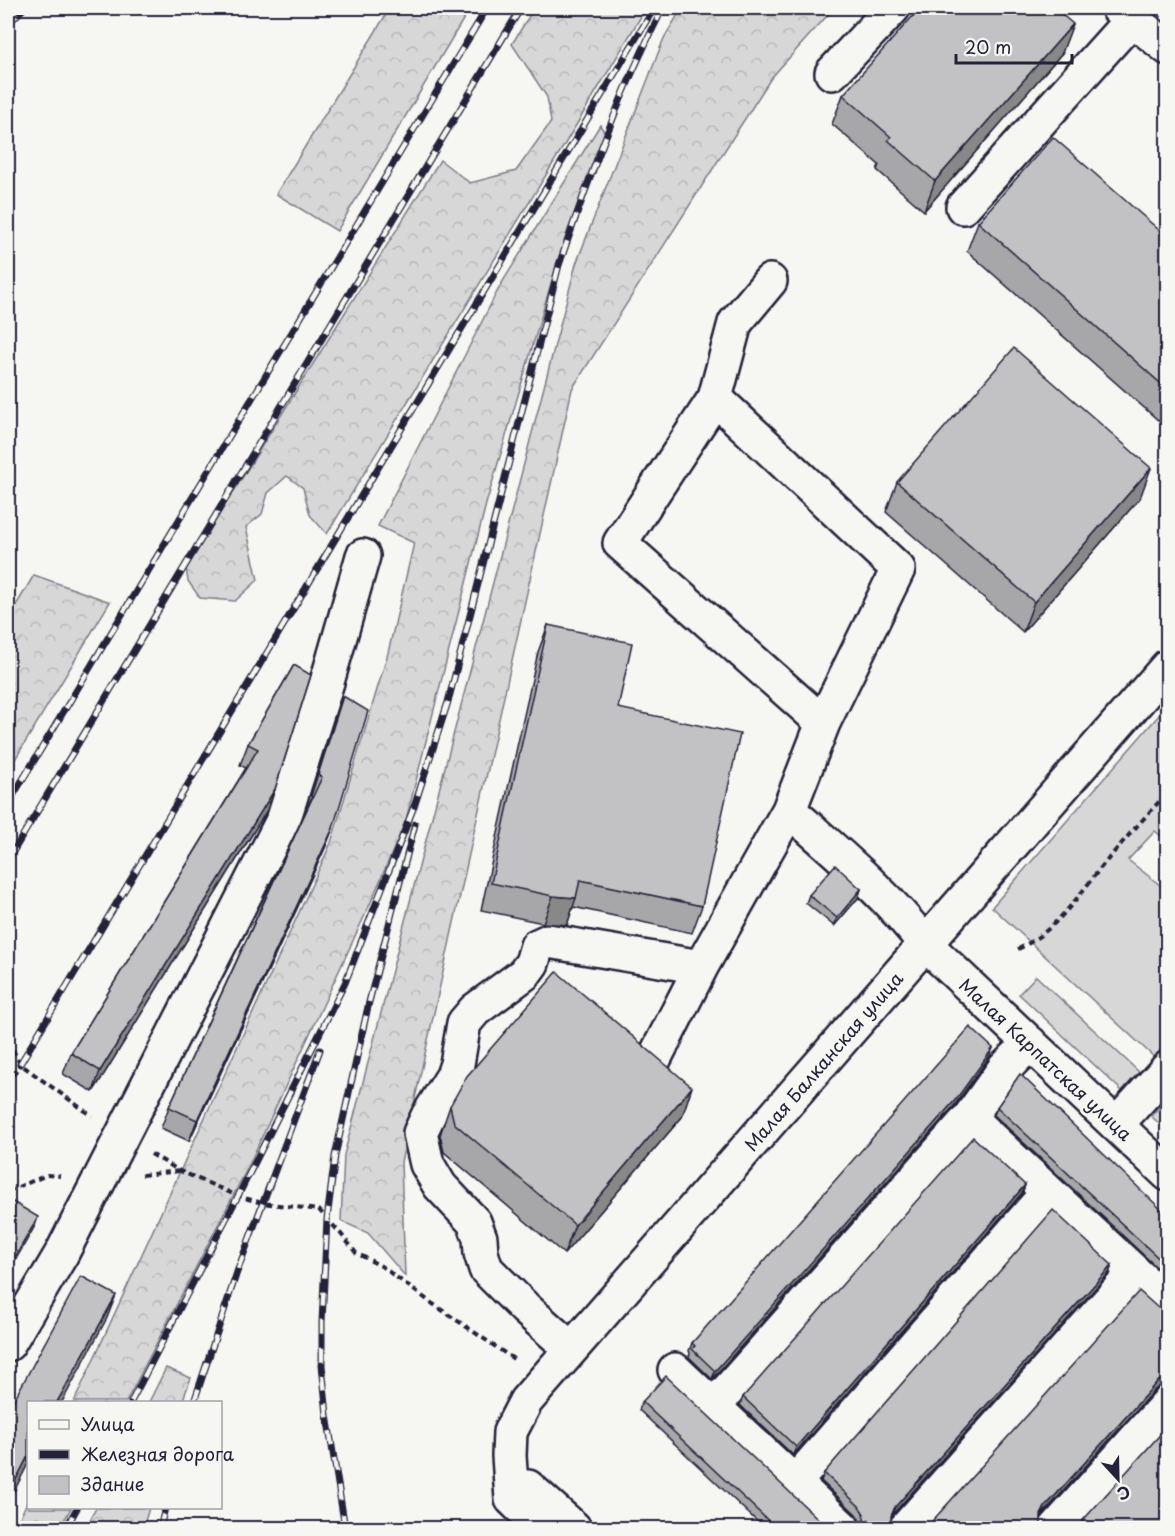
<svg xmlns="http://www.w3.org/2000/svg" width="1175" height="1536" viewBox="0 0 1175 1536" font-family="'Playpen Sans',sans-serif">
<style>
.grass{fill:#d7d7d7;stroke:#7c7c89;stroke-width:1.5}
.forest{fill:url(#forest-crowns);stroke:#7c7c89;stroke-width:1.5}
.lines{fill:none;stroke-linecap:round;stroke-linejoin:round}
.minor-casing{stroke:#22223b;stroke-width:38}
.path{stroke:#22223b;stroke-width:4;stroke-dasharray:6 4.5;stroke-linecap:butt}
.minor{stroke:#f6f6f2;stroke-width:33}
.rail-casing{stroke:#22223b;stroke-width:7}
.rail{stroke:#f6f6f2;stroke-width:4.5;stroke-dasharray:14;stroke-linecap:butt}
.wall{fill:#a7a7a9;stroke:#22223b;stroke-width:1.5}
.shaded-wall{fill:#888889;stroke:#22223b;stroke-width:1.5}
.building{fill:#c2c2c4;stroke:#22223b;stroke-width:1.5}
.labels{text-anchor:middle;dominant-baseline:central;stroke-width:6;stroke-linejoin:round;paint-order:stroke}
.street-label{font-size:18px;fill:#22223b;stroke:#f6f6f2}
</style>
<defs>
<pattern id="forest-crowns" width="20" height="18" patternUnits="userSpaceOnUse" patternTransform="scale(1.5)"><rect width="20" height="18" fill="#d7d7d7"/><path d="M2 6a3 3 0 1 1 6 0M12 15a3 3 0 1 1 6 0" fill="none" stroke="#b8b8b9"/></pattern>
</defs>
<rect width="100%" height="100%" fill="#f6f6f2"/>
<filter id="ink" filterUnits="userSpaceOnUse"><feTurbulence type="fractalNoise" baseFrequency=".0167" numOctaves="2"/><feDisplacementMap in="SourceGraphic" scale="12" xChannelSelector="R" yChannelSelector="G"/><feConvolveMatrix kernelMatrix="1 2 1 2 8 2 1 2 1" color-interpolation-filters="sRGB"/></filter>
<g filter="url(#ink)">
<path class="grass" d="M1167,706V841L1155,831L1128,860L1160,885L1167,876V1043L1154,1057L992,907Z
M1036,976L1139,1072L1122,1091L1019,994Z
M1167,1099V1131L1151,1116Z"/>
<path class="forest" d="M390,8H470L337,231L276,194Z
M534,8H646L563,147L327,534L310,515L303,488L287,476L268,493L262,514L246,527L258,580L235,601L200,598L188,581L186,568L440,160L470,183L516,171L551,122L547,97L512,44Z
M682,8H834L771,78L572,389L401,1162L405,1276L368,1233L341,1221L344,1155L576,264L664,38Z
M600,125L605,133L555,270L486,504L406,820L370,904L248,1167L126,1402H74L331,843L388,653L414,543L378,526L500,286Z
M34,575L110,602L8,771V619Z
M166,1368L191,1378L182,1402H149Z
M28,1500V1508H71L60,1528H15Z
M96,1508H149L143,1528H86Z"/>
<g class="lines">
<g class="minor-casing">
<path id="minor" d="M1118,8L1168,48
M832,73L893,8
M963,207L1132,19
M770,281L735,323L715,398L620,543L823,723
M789,810C837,853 886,893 925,944L1168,1174
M652,1063L701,967L789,810L823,723L898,569L715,398
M969,1118L1004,1069L1030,1043
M1116,1125L1168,1068
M8,1344L62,1253L284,818L327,682L363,556
M571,1349L526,1309L486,1269L481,1253L480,1238L474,1222L440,1186L427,1164L420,1133L428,1116L453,1076L457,1064L464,1023L475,1010L524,974L532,963L537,946L548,941L701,967
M675,1370L843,1528
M713,1407L969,1118L1168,1303
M795,1482L1048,1192
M528,1487L574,1528
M542,1528L512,1499L509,1456L510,1432L526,1401L1168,666
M906,1528L1135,1272
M1056,1528L1168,1403"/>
</g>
<path class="path" d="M1018,949C1056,931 1078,896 1103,865C1124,840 1146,816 1168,792
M8,1040L20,1064L92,1116
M8,1084L20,1064
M151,1154L180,1171L238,1196L262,1203L319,1210L341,1234L356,1253L381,1266L433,1304L515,1360
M142,1175L180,1171
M8,1191L47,1175L60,1176"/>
<use href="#minor" class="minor"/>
<g class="rail-casing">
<path id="rail" d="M8,24L24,8
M8,804L487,8
M8,860L521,8
M20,1064L653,10
M131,1402L238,1196L345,983L415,804L448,702L559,265C589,178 621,90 663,8
M194,1402L237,1272L320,1050
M66,1528L77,1508
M160,1528L165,1508
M345,1528L327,1415L322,1365V1322L327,1219L335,1156L369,1002L415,824"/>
</g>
<use href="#rail" class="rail"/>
</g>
<path class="wall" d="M1062,53L924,211L877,170L879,165L832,124L843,95Z
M978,222L1167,237V428L967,251Z
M897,482L1140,498L1023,632L886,512Z
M548,625L618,708L702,906L692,933L573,907L567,925L543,923L481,910L538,652Z
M294,665L275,789L267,810L93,1092L63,1074L71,1053L246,768L240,765L248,744Z
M343,696L333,828L325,848L189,1141L161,1128L169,1107L312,797L311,796Z
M861,889L858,898L834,926L806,903L809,895Z
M990,1056L954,1106L712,1379L689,1357L690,1353L689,1351L692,1343Z
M450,1106L682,1117L564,1254L444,1152L440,1135Z
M997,1107L1167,1215V1277L994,1115Z
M1025,1185L1022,1193L793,1455L740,1405L743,1397Z
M1112,1265L1109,1273L892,1515L891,1518V1526L893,1528H861V1522L856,1514L821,1481L824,1473Z
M642,1402L828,1528H764L639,1410Z"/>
<path class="shaded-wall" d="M1073,24L1062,53L924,211L935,181Z
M1151,468L1140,498L1023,632L1034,602Z
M275,789L267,810L93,1092L100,1071Z
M333,828L325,848L189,1141L197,1120Z
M861,889L858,898L834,926L837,918Z
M553,896L576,898L567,925L543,923Z
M993,1048L990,1056L954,1106L712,1379L715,1371Z
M692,1087L682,1117L564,1254L575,1225Z
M1025,1185L1022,1193L793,1455L796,1447Z
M38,1217L35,1226L8,1273V1269Z
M1112,1265L1109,1273L892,1515L888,1525L895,1507Z
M116,1295L107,1318L62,1402H57Z
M1165,1377H1167V1385H1162L1154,1390L1042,1515L1038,1524L1045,1507L1157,1382Z
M28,1456V1464L8,1503V1495Z"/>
<path class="building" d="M920,8H1054L1073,24L935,181L888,140L891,137L843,95Z
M1053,137L1167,237V389L978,222Z
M1014,348L1151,468L1034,602L897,482Z
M548,625L632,643L618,708L740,734L702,906L580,880L576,898L553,896L491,883Z
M294,665L311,675L275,789L100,1071L71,1053L258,749L248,744Z
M343,696L368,711L333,828L197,1120L169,1107L322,777L318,775Z
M835,865L861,889L837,918L809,895Z
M557,972L692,1087L575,1225L454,1123L450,1106L467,1076Z
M970,1027L993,1048L957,1098L715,1371L692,1349L695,1346L692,1343Z
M1020,1074L1167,1215V1266L997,1107Z
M973,1137L1025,1185L796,1447L743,1397Z
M8,1199L38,1217L8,1269Z
M1053,1210L1112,1265L895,1507L891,1516V1526L893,1528H862L864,1525V1514L859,1506L824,1473Z
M81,1276L116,1295L57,1402H28V1456L8,1495V1411Z
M1139,1291L1158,1308L1167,1313V1377H1165L1157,1382L1045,1507L1041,1515V1525L1043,1528H926Z
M666,1376L828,1528H776L642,1402Z
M1167,1427V1528H1076Z"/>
</g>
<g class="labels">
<g class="street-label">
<text transform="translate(1046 1059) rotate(43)">Малая Карпатская улица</text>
<text transform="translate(823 1061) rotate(-49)">Малая Балканская улица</text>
</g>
</g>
<rect width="1175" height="1536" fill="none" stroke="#f6f6f2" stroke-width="30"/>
<rect x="15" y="15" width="1145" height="1506" fill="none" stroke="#22223b" stroke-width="2" filter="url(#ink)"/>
<rect x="27" y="1401" width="195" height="108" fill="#f6f6f2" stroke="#a1a1a9" stroke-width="1.5"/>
<rect x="39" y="1420" width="30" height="9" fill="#f6f6f2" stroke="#a1a1a9" stroke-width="1.5"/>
<text x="81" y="1431" font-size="18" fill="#22223b">Улица</text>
<rect x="39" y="1450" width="30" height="9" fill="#22223b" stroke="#a1a1a9" stroke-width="1.5"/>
<text x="81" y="1461" font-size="18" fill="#22223b">Железная дорога</text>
<rect x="39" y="1476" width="30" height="18" fill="#c2c2c4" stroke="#a1a1a9" stroke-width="1.5"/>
<text x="81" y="1491" font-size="18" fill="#22223b">Здание</text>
<g transform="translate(1118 1479) rotate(158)" stroke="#f6f6f2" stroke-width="4.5" paint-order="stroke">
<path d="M0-4.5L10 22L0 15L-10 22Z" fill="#22223b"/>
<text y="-9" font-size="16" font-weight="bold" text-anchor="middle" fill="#22223b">С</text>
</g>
<path d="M956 54v9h116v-9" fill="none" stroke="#22223b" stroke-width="3"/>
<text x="965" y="54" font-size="18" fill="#22223b" stroke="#f6f6f2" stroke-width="4.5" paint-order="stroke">20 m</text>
</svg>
